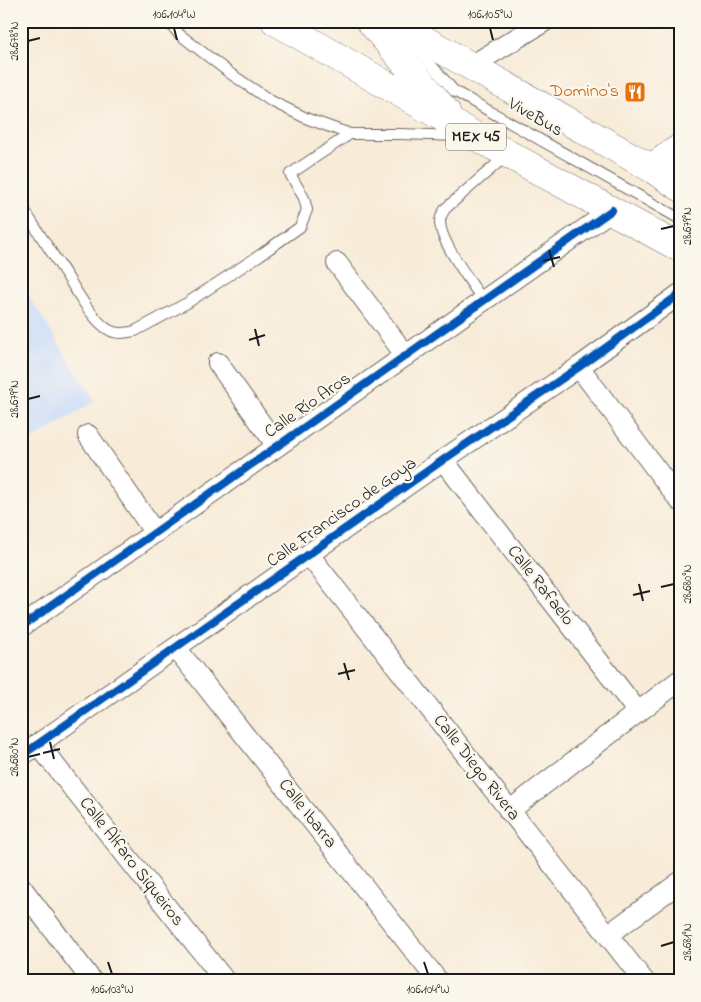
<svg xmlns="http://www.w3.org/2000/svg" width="701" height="1002" viewBox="0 0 701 1002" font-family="'Indie Flower',sans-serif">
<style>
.built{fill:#cadcf9}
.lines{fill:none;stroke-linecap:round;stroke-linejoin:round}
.lane-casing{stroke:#69645e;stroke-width:12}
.street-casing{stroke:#69645e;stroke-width:22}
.secondary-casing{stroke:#69645e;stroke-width:29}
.primary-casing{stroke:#69645e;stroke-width:29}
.lane{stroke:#fff;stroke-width:10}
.street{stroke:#fff;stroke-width:20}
.secondary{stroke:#fff;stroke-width:28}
.primary{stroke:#fff;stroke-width:28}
.cycleway-casing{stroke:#fbf7ec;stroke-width:11}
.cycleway{stroke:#0057b8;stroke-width:8}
.ticks{fill:none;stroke:#1c1c1c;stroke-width:2}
.labels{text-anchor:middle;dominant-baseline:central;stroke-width:4.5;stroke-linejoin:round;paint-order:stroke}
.shield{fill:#fbf7ec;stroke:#5f5e5a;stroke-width:1}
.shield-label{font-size:16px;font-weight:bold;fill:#1c1c1c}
.food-label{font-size:18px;fill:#c56008;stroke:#fbf7ec;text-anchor:end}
.street-label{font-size:18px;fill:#1c1c1c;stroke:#fbf7ec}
.neatline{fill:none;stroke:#1c1c1c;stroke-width:2}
.ticks-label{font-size:12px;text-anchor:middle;fill:#1c1c1c}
</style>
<rect width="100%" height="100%" fill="#fbf7ec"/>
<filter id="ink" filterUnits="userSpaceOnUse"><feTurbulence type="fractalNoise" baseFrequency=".02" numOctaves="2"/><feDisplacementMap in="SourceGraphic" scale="10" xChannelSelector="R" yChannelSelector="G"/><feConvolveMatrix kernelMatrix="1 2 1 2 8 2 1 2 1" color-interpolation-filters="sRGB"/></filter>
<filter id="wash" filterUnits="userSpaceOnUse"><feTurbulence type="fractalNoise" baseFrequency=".0096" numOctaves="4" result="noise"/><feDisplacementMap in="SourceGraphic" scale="20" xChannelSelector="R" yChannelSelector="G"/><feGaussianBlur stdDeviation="1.12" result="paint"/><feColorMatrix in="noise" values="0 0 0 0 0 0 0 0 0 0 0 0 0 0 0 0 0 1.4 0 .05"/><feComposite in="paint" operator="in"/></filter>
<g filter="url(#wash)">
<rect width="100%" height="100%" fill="#f8ebd8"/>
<path class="built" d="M21,284L95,401L21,447Z"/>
</g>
<g filter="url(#ink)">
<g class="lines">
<g class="lane-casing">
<path id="lane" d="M168,21L179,34L231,74L271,101L308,119L350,134H400L459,136
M413,44L454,91L680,219
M21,205C36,229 52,253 67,276C77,292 93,321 109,330C117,335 127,333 135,331L187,303L260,255L300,227L307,210L304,198L290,174L350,134
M483,301C472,283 440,242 440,222C440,216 443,212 446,208L507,155"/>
</g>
<g class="street-casing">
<path id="street" d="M471,66L545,21
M337,263L406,356
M218,363L277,446
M579,367L680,501
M88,435L155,533
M443,460L638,712
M309,555L644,981
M21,627L612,210
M176,648L438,981
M38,744L225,981
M21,756L443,460L579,367L680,294
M509,811L680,680
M21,887L92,981
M608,935L680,882"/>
</g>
<g class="secondary-casing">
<path id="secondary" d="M651,168L680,148"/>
</g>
<g class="primary-casing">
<path id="primary" d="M275,21L475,136L680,248
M370,21L446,112
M391,21L651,168L680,187"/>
</g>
<use href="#lane" class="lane"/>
<use href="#street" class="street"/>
<use href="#secondary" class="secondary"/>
<use href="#primary" class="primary"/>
<g class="cycleway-casing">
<path id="cycleway" d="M21,627L612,210
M21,756L443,460L579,367L680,294"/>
</g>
<use href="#cycleway" class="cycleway"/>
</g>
</g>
<path class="ticks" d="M174,28L177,40M490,28L493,40M28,41L40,38M661,229L674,226M549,250L554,267M543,261L560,257M255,329L259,346M249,340L265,335M28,399L40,396M639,584L643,601M661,587L674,584M633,595L650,591M344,663L349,680M338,674L355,670M50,742L54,759M43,753L60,749M28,757L40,754M661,946L674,942M108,962L112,974M424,962L428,974"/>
<defs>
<g id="restaurant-square" transform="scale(1.125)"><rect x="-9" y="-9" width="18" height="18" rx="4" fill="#e8710a" stroke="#fbf7ec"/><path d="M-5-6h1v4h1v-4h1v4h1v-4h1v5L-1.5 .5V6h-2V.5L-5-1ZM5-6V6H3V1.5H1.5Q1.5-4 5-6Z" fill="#fff"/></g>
</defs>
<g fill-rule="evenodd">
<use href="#restaurant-square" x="635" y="92"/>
</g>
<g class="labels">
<rect class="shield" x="446" y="123.5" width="60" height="27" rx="4"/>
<g class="shield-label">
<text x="476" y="137">MEX 45</text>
</g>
<g class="food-label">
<text x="619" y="92">Domino's</text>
</g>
<g class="street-label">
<text transform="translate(535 118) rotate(30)">ViveBus</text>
<text transform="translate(308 406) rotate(-35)">Calle Río Aros</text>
<text transform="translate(342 513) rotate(-35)">Calle Francisco de Goya</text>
<text transform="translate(540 586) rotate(52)">Calle Rafaelo</text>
<text transform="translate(476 768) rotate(52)">Calle Diego Rivera</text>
<text transform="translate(307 814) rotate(52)">Calle Ibarra</text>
<text transform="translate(131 862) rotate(52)">Calle Alfaro Siqueiros</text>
</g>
</g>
<rect width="701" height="1002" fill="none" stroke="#fbf7ec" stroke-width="55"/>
<rect x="28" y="28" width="646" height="946" class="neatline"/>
<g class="ticks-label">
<text x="174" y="18">106.104°W</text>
<text x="490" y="18">106.105°W</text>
<text transform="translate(14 41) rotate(-90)" y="4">28.678°N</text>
<text transform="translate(687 226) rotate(-90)" y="4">28.679°N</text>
<text transform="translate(14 399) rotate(-90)" y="4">28.679°N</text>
<text transform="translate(687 584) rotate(-90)" y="4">28.680°N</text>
<text transform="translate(14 757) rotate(-90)" y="4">28.680°N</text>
<text transform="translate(687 942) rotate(-90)" y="4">28.681°N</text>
<text x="112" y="993">106.103°W</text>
<text x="428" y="993">106.104°W</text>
</g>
</svg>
